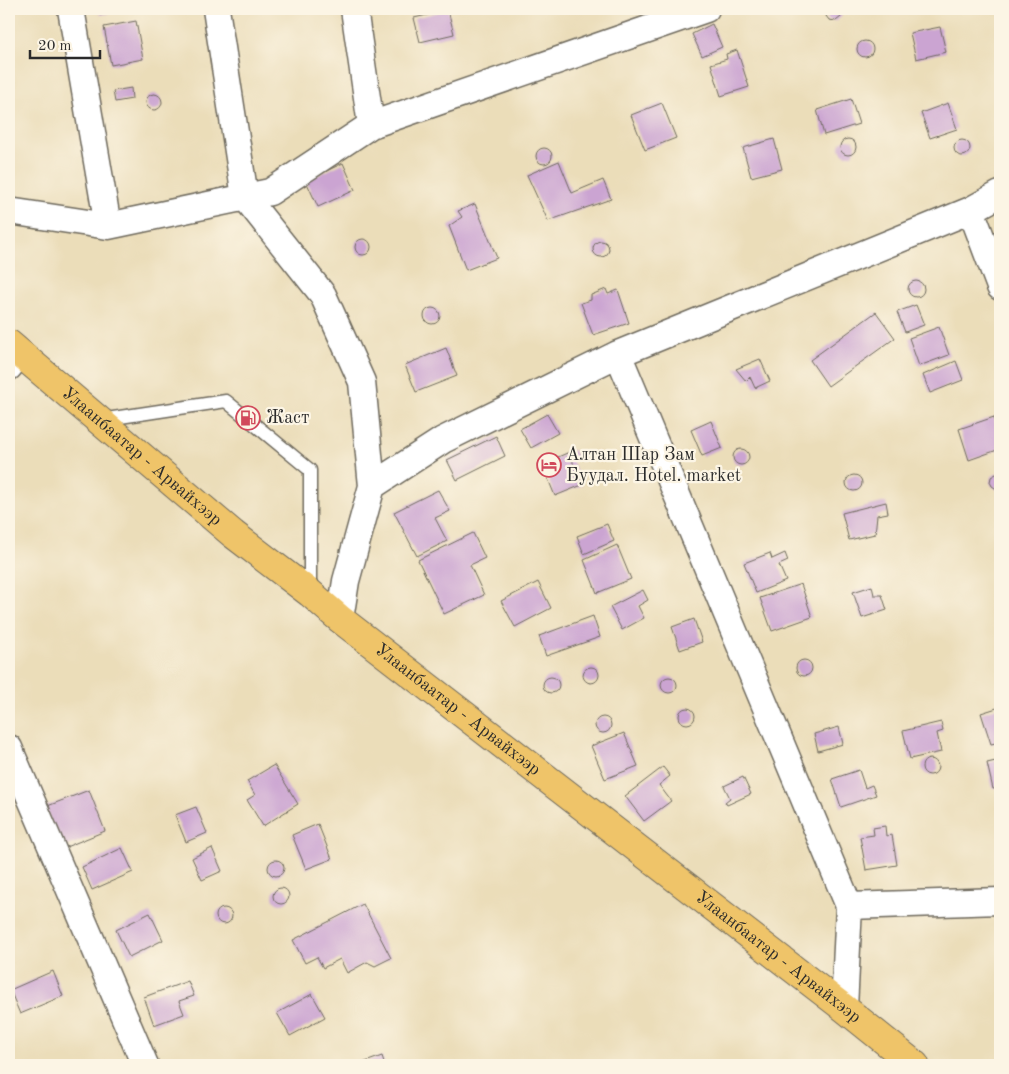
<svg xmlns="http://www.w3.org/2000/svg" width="1009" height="1074" viewBox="0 0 1009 1074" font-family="'Old Standard TT',serif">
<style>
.building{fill:#cba4d2}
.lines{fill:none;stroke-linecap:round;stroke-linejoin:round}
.lane-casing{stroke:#6e695d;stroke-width:15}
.street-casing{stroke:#6e695d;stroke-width:29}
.highway-casing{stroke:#6e695d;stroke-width:30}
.lane{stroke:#fff;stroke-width:12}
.street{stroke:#fff;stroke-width:26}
.highway{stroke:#efc469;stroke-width:28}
.labels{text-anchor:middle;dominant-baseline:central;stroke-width:4.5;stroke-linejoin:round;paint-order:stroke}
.poi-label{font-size:18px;fill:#2b2b2b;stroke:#fcf5e5;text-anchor:start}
.street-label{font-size:18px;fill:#2b2b2b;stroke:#fcf5e5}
</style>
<rect width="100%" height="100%" fill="#fcf5e5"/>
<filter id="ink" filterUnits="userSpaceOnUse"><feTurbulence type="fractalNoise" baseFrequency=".02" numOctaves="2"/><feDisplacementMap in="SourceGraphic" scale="10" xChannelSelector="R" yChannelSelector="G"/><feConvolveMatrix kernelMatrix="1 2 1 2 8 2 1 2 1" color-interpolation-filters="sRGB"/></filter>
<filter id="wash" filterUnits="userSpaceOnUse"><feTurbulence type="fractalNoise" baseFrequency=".0096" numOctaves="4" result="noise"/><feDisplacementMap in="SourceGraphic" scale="20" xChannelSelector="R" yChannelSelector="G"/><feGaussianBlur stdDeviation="1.12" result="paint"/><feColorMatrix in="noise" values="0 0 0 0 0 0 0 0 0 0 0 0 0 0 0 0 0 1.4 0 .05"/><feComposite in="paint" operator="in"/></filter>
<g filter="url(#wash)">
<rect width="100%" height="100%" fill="#ebddb9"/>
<g id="blocks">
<path class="building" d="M98,9H123V10L100,15Z
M827,9H840L842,12L841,17L836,21L829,20L826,16Z
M448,10L454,34L420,42L414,18Z
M136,21L143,59L111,65L104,27Z
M712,24L722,47L702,56L692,34Z
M940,27L946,52L916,59L910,33Z
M857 49a8 8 0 1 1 16 0a8 8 0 1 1-16 0Z
M737,50L749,87L721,96L711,64L727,59L726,54Z
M131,88L132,99L115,102L113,91Z
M146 102a8 8 0 1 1 16 0a8 8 0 1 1-16 0Z
M851,99L859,124L824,135L817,110Z
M662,103L676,138L645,150L631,115Z
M948,103L957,129L930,138L921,113Z
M774,139L782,169L751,177L743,148Z
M840 147a8 8 0 1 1 16 0a8 8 0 1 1-16 0Z
M954 148a8 8 0 1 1 16 0a8 8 0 1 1-16 0Z
M536 156a8 8 0 1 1 16 0a8 8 0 1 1-16 0Z
M559,161L572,193L603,180L611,199L548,221L527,175Z
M343,163L355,190L318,207L306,181Z
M475,204L497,258L466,270L449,226L462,217L458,211Z
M355 247a8 8 0 1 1 16 0a8 8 0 1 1-16 0Z
M593 249a8 8 0 1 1 16 0a8 8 0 1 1-16 0Z
M908 289a8 8 0 1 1 16 0a8 8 0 1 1-16 0Z
M606,289L608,294L618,290L629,323L593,335L581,303L591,300V295Z
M916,305L924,325L905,332L897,312Z
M424 316a8 8 0 1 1 16 0a8 8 0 1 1-16 0Z
M876,312L895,338L828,386L810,360Z
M939,327L949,355L919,366L909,338Z
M446,348L457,376L416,392L405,365Z
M760,359L770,381L755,388L750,377L746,381L736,369Z
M956,361L963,380L930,393L923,375Z
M547,414L558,433L531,448L520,429Z
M994,417L1000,438V449L969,460L959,429Z
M711,421L722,448L702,456L691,430Z
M496,436L505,456L457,480L447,460Z
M733 457a8 8 0 1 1 16 0a8 8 0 1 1-16 0Z
M574,450L577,458L572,460L582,485L555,496L542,464Z
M996,474H1000V489L998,490L992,486L990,482L991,477Z
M846 483a8 8 0 1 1 16 0a8 8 0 1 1-16 0Z
M438,490L450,511L435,518L447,541L417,556L394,512Z
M886,502L888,513L877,515L875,534L849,540L842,513Z
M607,524L614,541L584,554L577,536Z
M473,533L485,558L470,565L484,595L444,614L418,560Z
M617,545L631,579L597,593L584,560Z
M770,553L772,559L785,553L788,561L779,565L786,581L756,593L744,563Z
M538,582L551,608L515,627L501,601Z
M801,584L812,617L772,631L760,598Z
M872,586L874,595H882L887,610L862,618L853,592Z
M643,590L648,600L638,606L644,618L622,630L610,607Z
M593,616L600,637L546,656L539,636Z
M694,619L702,642L680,650L672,627Z
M796 668a8 8 0 1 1 16 0a8 8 0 1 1-16 0Z
M583 675a8 8 0 1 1 16 0a8 8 0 1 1-16 0Z
M661 685a8 8 0 1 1 16 0a8 8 0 1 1-16 0Z
M543 685a8 8 0 1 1 16 0a8 8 0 1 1-16 0Z
M1000,707V742L991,744L981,713Z
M679 716a8 8 0 1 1 16 0a8 8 0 1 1-16 0Z
M595 725a8 8 0 1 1 16 0a8 8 0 1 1-16 0Z
M941,722L943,731L937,733L941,752L910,759L903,731Z
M839,727L843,744L818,751L814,734Z
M624,733L638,766L605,779L591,746Z
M922 767a8 8 0 1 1 16 0a8 8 0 1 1-16 0Z
M1000,760V788L993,789L987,763Z
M274,765L298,804L263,826L247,800L255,795L247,781Z
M663,767L670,776L659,785L671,801L644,821L625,796Z
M859,770L865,788L872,785L876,795L841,807L832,779Z
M743,777L751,794L727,805L725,802L730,798L724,786Z
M89,790L105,831L61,849L45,807Z
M196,807L207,833L186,842L175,815Z
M318,824L332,859L306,869L292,835Z
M885,826L886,836L892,835L897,865L866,870L860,837L874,835L873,828Z
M122,848L133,872L92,890L82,867Z
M212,848L222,871L202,880L192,858Z
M268 868a8 8 0 1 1 16 0a8 8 0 1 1-16 0Z
M273 896a8 8 0 1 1 16 0a8 8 0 1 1-16 0Z
M363,904L391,958L375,966L367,962L347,973L340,959L323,968L317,957L305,963L293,940Z
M216 916a8 8 0 1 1 16 0a8 8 0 1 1-16 0Z
M150,913L163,940L129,957L116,930Z
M53,971L63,996L20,1014L10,990Z
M188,981L194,996L179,1001L184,1014L154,1025L144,997Z
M312,994L325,1017L290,1036L277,1013Z
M382,1056L385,1065H361L360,1064Z"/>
</g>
</g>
<g filter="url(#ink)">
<use href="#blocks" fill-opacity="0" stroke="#6e695d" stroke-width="1"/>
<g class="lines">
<g class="lane-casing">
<path id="lane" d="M100,420L226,401L310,470V591"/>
</g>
<g class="street-casing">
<path id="street" d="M71,9L108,226
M216,9L245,197L323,295L362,382L372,486L346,581L340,619
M354,9L371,125
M971,210L1000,287
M9,211L108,226L270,192L371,125L706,9
M618,354L849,906L844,1008
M9,367L20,353
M372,486L443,440L618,354L971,210L1000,194
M9,748L145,1065
M849,906L1000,901"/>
</g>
<g class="highway-casing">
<g id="highway">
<path id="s1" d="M9,344L233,534L310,593L340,619L844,1008L915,1065"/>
</g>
</g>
<use href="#lane" class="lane"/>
<use href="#street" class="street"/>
<use href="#highway" class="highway"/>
</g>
</g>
<defs>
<g id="fuel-ring" transform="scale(1.25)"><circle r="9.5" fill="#fcf5e5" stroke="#d1495b" stroke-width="1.5"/><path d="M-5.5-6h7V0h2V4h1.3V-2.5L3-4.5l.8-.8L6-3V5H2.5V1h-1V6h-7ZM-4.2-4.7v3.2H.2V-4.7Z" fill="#d1495b"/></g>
<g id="hotel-ring" transform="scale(1.25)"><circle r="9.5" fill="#fcf5e5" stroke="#d1495b" stroke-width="1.5"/><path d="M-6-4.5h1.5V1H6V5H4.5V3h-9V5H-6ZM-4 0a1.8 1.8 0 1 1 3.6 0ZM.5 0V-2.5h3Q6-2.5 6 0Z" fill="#d1495b"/></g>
</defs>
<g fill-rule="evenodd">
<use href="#fuel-ring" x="248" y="418"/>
<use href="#hotel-ring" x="549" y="465"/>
</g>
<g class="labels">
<g class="poi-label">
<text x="266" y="418">Жаст</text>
<text x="566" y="455">Алтан Шар Зам<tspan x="566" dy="21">Буудал. Hotel. market</tspan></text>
</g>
<g class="street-label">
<text stroke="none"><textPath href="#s1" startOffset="174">Улаанбаатар - Арвайхээр</textPath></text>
<text stroke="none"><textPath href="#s1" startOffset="579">Улаанбаатар - Арвайхээр</textPath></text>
<text stroke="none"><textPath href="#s1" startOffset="984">Улаанбаатар - Арвайхээр</textPath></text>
</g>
</g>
<rect width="1009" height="1074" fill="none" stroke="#fcf5e5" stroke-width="30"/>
<path d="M30 50v8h70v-8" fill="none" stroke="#2b2b2b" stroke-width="2.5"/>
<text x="38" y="50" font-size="15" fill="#2b2b2b" stroke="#fcf5e5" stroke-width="4" paint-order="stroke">20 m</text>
</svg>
